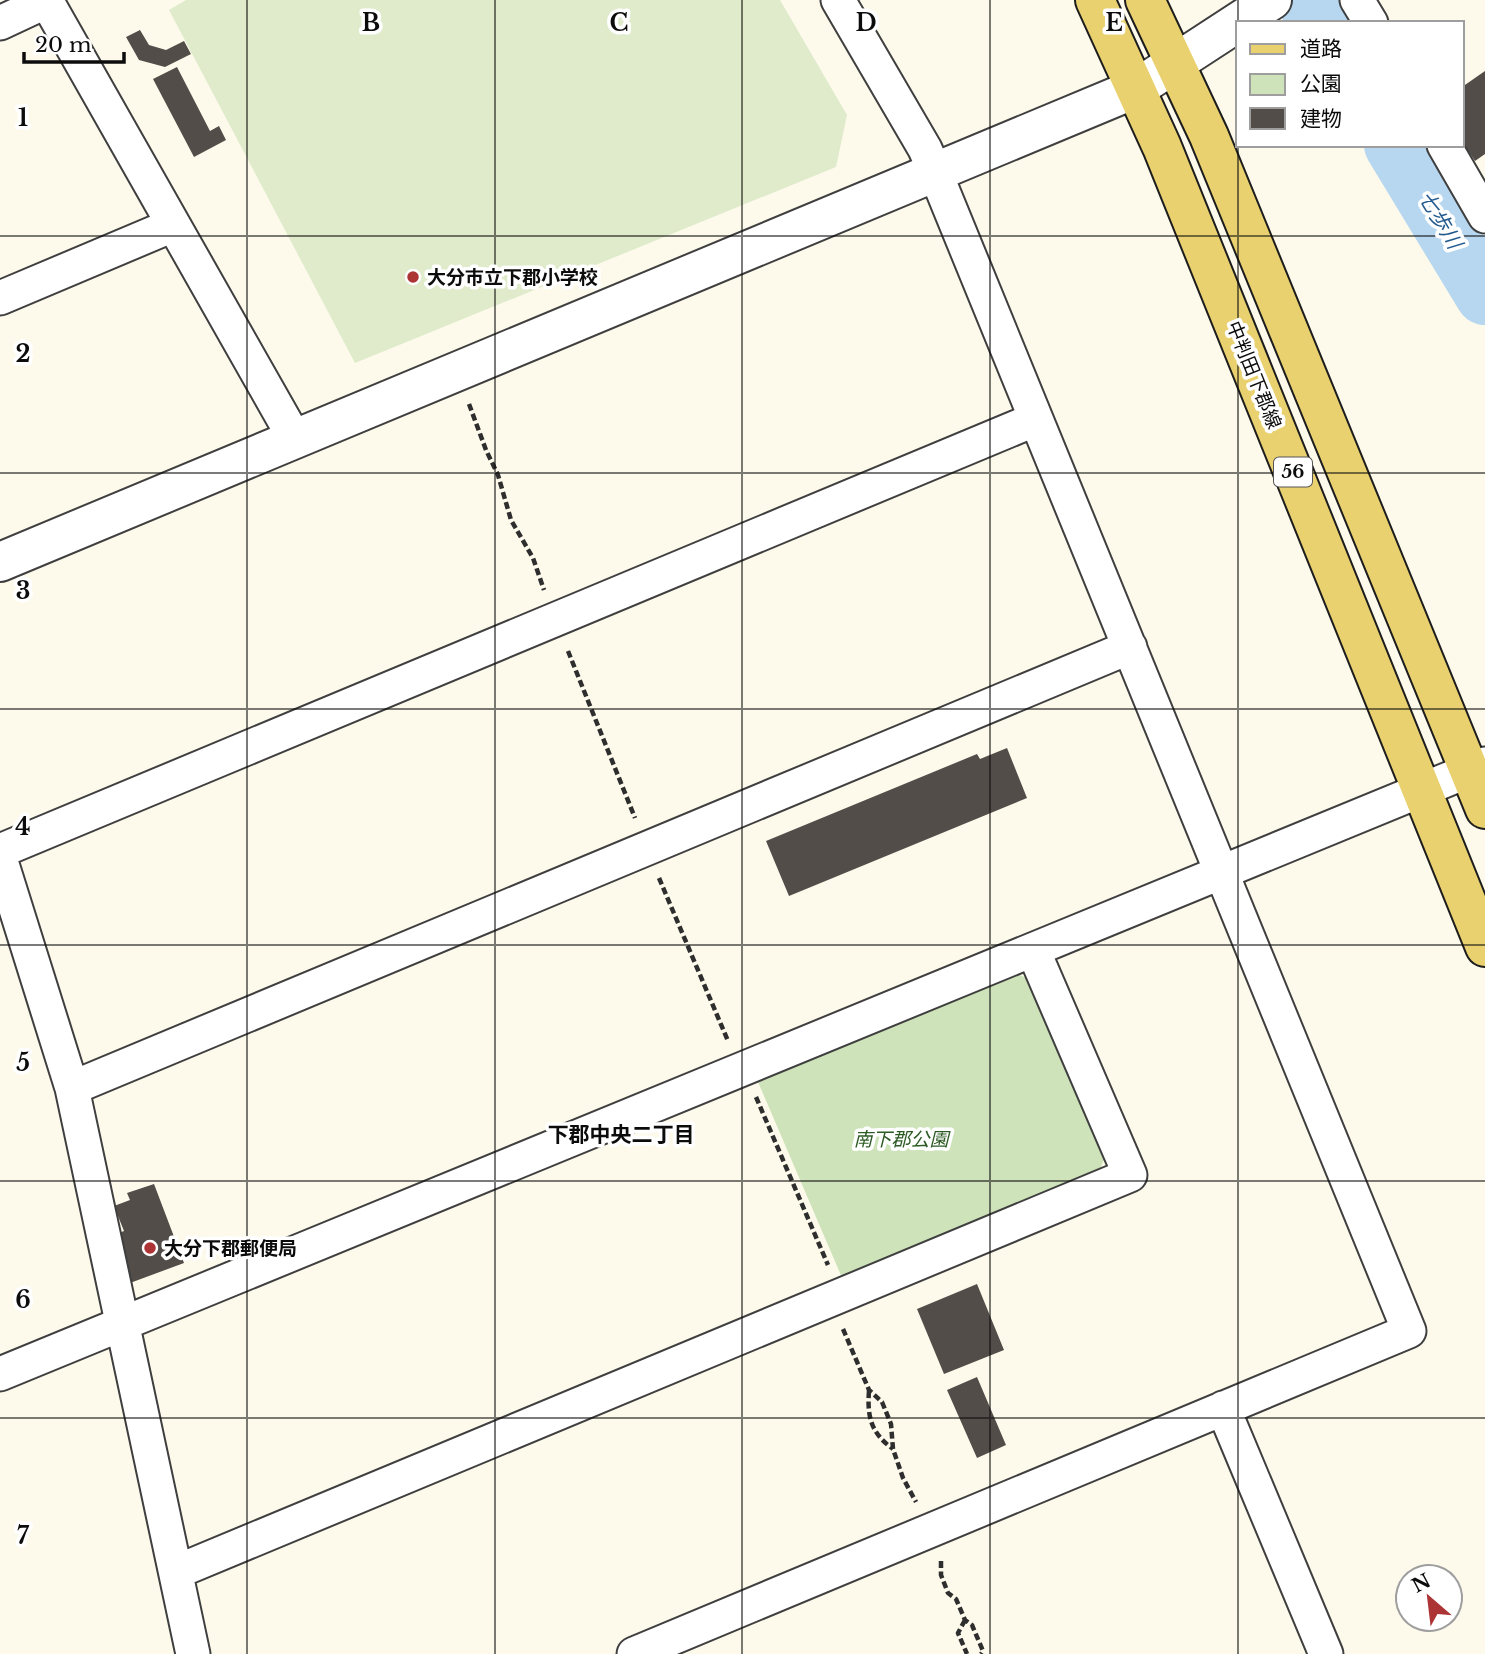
<svg xmlns="http://www.w3.org/2000/svg" width="1485" height="1654" viewBox="0 0 1485 1654" font-family="'Libre Baskerville','Noto Sans JP',serif">
<style>
.green{fill:#cee3ba}
.pitch{fill:#dfebcb}
.lines{fill:none;stroke-linecap:round;stroke-linejoin:round}
.river{stroke:#b6d7ef;stroke-width:60}
.building{fill:#534d49}
.minor-casing{stroke:#3f3f3f;stroke-width:37}
.tertiary-casing{stroke:#3f3f3f;stroke-width:42}
.primary-casing{stroke:#1d1d1d;stroke-width:42}
.path{stroke:#2e2e2e;stroke-width:4.5;stroke-dasharray:7 3.5;stroke-linecap:butt}
.minor{stroke:#fff;stroke-width:33}
.tertiary{stroke:#fff;stroke-width:38}
.primary{stroke:#e9d170;stroke-width:38}
.grid{fill:none;stroke:#0c0c0c;stroke-width:2;stroke-opacity:0.55}
.poi-dot{fill:#ac3434;stroke:#fff;stroke-width:2.5}
.labels{text-anchor:middle;dominant-baseline:central;stroke-width:7;stroke-linejoin:round;paint-order:stroke}
.shield{fill:#fff;stroke:#555;stroke-width:2}
.shield-label{font-size:18px;font-weight:bold;fill:#0c0c0c}
.poi-label{font-size:19px;font-weight:bold;fill:#0c0c0c;stroke:#fff;text-anchor:start}
.street-label{font-size:19px;fill:#0c0c0c;stroke:#fff}
.park-label{font-size:19px;font-style:italic;fill:#2d5b24;stroke:#fff}
.water-label{font-size:21px;font-style:italic;fill:#235b8f;stroke:#fff}
.neighbourhood-label{font-size:21px;font-weight:bold;fill:#0c0c0c;stroke:#fff}
.grid-label{font-size:23px;text-anchor:middle;font-weight:bold;fill:#0c0c0c;stroke:#fff;stroke-width:7;stroke-linejoin:round;paint-order:stroke}
</style>
<rect width="100%" height="100%" fill="#fdfaec"/>
<path class="green" d="M1017,974L1034,981L1105,1157L1099,1172L843,1280L758,1082Z"/>
<path class="pitch" d="M186,0H780L847,115L836,167L355,363L169,10Z"/>
<g class="lines">
<path class="river" d="M1306,0L1320,23
M1394,145L1485,295"/>
</g>
<path class="building" d="M140,30L149,45L166,50L184,41L191,54L165,67L139,60L126,37Z
M177,67L210,131L219,126L226,140L194,157L153,79Z
M1485,71V154L1475,161L1462,142V87Z
M1007,748L1027,798L789,896L766,841L977,754L980,759Z
M154,1184L184,1263L130,1283L119,1233L124,1231L114,1206L130,1200L127,1193Z
M977,1284L1004,1350L944,1374L917,1309Z
M977,1377L1006,1445L977,1458L947,1390Z"/>
<g class="lines">
<g class="minor-casing">
<path id="minor" d="M46,0L295,439
M1357,0L1371,23
M0,23L47,1
M1444,145L1485,216
M0,298L173,225
M0,851L1036,419
M0,858L72,1088L193,1654
M72,1088L1130,647
M0,1374L1485,764
M1223,1408L1326,1654
M176,1572L1130,1175L1033,950
M634,1654L1409,1331L935,172L925,149L838,0"/>
</g>
<g class="tertiary-casing">
<path id="tertiary" d="M0,562L1137,88L1272,0"/>
</g>
<g class="primary-casing">
<path id="primary" d="M1095,0L1162,147L1485,947
M1145,0L1209,136L1485,809"/>
</g>
<path class="path" d="M469,404L486,450L498,475L511,520L533,558L544,590
M568,651L635,818
M659,878L728,1041
M756,1097L828,1265
M843,1329L869,1390L882,1402L891,1424L893,1449L903,1478L916,1502
M869,1391C867,1417 871,1433 893,1449
M941,1561V1575L948,1593L956,1599L965,1620L972,1625L983,1651L981,1654
M965,1620L958,1633L967,1654"/>
<use href="#minor" class="minor"/>
<use href="#tertiary" class="tertiary"/>
<use href="#primary" class="primary"/>
</g>
<path class="grid" d="M247,0V1654M495,0V1654M742,0V1654M990,0V1654M1238,0V1654M0,236H1485M0,473H1485M0,709H1485M0,945H1485M0,1181H1485M0,1418H1485"/>
<g class="poi-dot">
<circle cx="413" cy="277" r="7"/>
<circle cx="150" cy="1248" r="7"/>
</g>
<g class="labels">
<rect class="shield" x="1274" y="457.5" width="38" height="29" rx="5"/>
<g class="shield-label">
<text x="1293" y="472">56</text>
</g>
<g class="poi-label">
<text x="427" y="277">大分市立下郡小学校</text>
<text x="164" y="1248">大分下郡郵便局</text>
</g>
<g class="street-label">
<text transform="translate(1254 375) rotate(68)">中判田下郡線</text>
</g>
<g class="park-label">
<text x="901" y="1139">南下郡公園</text>
</g>
<g class="water-label">
<text transform="translate(1440 220) rotate(59)">七歩川</text>
</g>
<g class="neighbourhood-label">
<text x="621" y="1135">下郡中央二丁目</text>
</g>
</g>
<g class="grid-label">
<text x="371" y="31">B</text>
<text x="619" y="31">C</text>
<text x="866" y="31">D</text>
<text x="1114" y="31">E</text>
<text x="23" y="126">1</text>
<text x="23" y="362">2</text>
<text x="23" y="599">3</text>
<text x="23" y="835">4</text>
<text x="23" y="1071">5</text>
<text x="23" y="1308">6</text>
<text x="23" y="1544">7</text>
</g>
<rect x="1236" y="21" width="228" height="126" fill="#ffffff" stroke="#9e9e9e" stroke-width="2"/>
<rect x="1250" y="44" width="35" height="10" fill="#e9d170" stroke="#9e9e9e" stroke-width="2"/>
<text x="1300" y="56" font-size="21" fill="#0c0c0c">道路</text>
<rect x="1250" y="74" width="35" height="21" fill="#cee3ba" stroke="#9e9e9e" stroke-width="2"/>
<text x="1300" y="91" font-size="21" fill="#0c0c0c">公園</text>
<rect x="1250" y="108" width="35" height="21" fill="#534d49" stroke="#9e9e9e" stroke-width="2"/>
<text x="1300" y="126" font-size="21" fill="#0c0c0c">建物</text>
<g transform="translate(1429 1598) rotate(332)"><circle r="33" fill="#ffffff" stroke="#9e9e9e" stroke-width="2"/>
<path d="M0-5L12 26L0 18L-12 26Z" fill="#ac3434"/>
<text y="-10" font-size="19" font-weight="bold" text-anchor="middle" fill="#0c0c0c">N</text>
</g>
<path d="M24 52v10h100v-10" fill="none" stroke="#0c0c0c" stroke-width="3.5"/>
<text x="35" y="52" font-size="21" fill="#0c0c0c" stroke="#ffffff" stroke-width="5" paint-order="stroke">20 m</text>
</svg>
